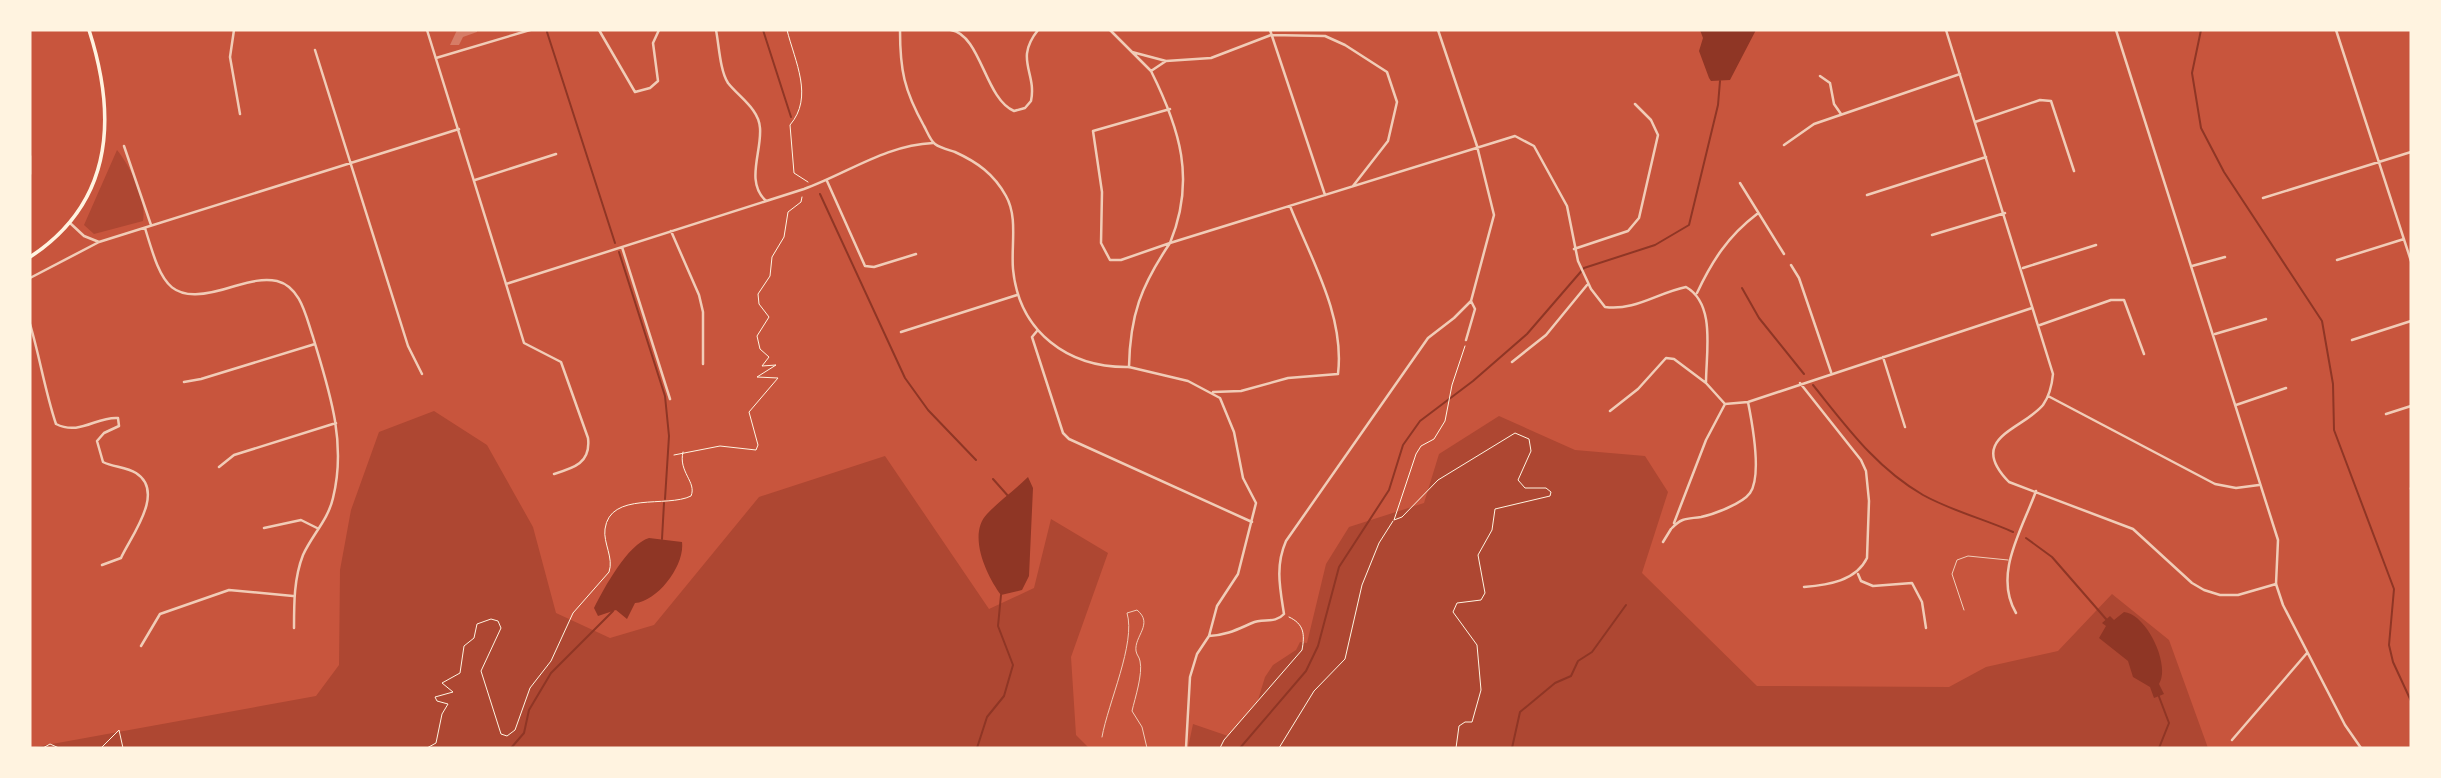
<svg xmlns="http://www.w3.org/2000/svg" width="2441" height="778" viewBox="0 0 2441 778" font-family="Signika,sans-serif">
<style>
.green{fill:#ae4732}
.water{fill:#8f3625}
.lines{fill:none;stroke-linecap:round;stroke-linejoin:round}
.stream{stroke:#8f3625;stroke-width:2}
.building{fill:#d67c66}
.path{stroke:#fff3e0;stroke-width:1}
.service{stroke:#f1ccb7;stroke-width:1}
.minor{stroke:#f1ccb7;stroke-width:2.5}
.tertiary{stroke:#f1ccb7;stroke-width:2.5}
.primary{stroke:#fff3e0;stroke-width:3.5}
</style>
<rect width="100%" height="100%" fill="#c8553d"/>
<path class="green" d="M117,150C130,166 147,199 143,221L94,234L84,225Z
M434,411L487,445L533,527L556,613L610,638L654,625L759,497L885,456L989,609L1034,588L1051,519L1108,553L1071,657L1076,735L1089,748H30L316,696L339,665L340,570L351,510L379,432Z
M1499,416L1575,450L1645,456L1668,492L1642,573L1757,686L1949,687L1986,667L2058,651L2112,594L2169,640L2208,748H1188L1193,724L1228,736L1258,700L1265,677L1273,665L1296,650L1300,642L1307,643L1326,564L1349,527L1424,503L1439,454Z"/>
<path class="water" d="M1700,30H1756L1730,80L1711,81L1709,78L1699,51L1703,38Z
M1028,477L1033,488L1029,576L1022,590L1001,595C987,576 967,535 987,514C999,501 1015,490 1028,477Z
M649,538L682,542C685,565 658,601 635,603L627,619L616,610L598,616L594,608C604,588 628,544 649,538Z
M2124,612C2146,614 2171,664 2159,684L2164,694L2154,698L2150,687L2133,677L2128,661L2099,638L2106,626L2102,623L2110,616L2114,620Z"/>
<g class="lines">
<path class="stream" d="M763,30L791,117
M2201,30L2192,73L2201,128L2224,172L2322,321L2333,384L2334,430L2394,589L2389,645L2393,662L2411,701
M547,32L615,243
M820,194L905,378L928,410L976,460
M619,252L665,396L669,436L665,499
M1742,288L1759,318L1804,374
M1813,385C1846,426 1876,468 1923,495C1952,511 1984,519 2013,532
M993,479L1009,497
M2026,538L2052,557L2106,619
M662,539L664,503
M2158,694L2169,723L2159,748
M511,748L524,733L529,710L551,673L613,611
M977,748L987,717L1004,696L1013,665L998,626L1001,595
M1240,748L1306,671L1318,646L1339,567L1389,490L1403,445L1420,421L1473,381L1527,334L1584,268L1655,245L1689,225L1718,105L1720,81
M1512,748L1520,712L1555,683L1571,676L1578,661L1592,652L1626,605"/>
</g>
<path class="building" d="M457,30H477V32L463,37L459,45H450Z"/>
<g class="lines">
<path class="path" d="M787,30C795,62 814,97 790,125L794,173L808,182
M674,455L720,446L756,450L758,445L749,412L778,378L757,377L776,365L762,366L769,357L760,349L757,336L769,317L759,304L758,294L770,276L772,257L784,237L788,212L801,202L802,197
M43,748L50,744L59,748
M101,748L119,730L123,748
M427,748L436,743L442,714L448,704L437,701L435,697L453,692L442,683L460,673L464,646L474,638L477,624L491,619L498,621L501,628L481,671L501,734L507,736L515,730L530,688L551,661L573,613L609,572C614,558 603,543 605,529C610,491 667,508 691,496C697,482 678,472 683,452
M1220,748L1224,740L1302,650C1305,634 1304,624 1289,617
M1279,748L1314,691L1345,659L1362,585L1379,543L1393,521
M1456,748L1459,726L1465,722H1472L1481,690L1477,645L1453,612L1457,603L1481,600L1485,593L1478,555L1492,530L1495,509L1550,496L1551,492L1546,488H1525L1518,480L1531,451L1529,439L1515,433L1438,480L1402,517L1394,520L1416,454L1421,446L1434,439L1445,421L1452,385L1465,346"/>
<path class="service" d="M1964,610L1952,574L1957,560L1968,556L2008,560
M1102,737C1108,703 1136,643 1127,613L1137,610C1154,624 1134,636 1136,651C1137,656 1139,656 1140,661C1143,674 1135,698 1132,711L1142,727L1147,748"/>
<path class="minor" d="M234,30L230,57L240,114
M599,30L635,92L650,88L658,81L653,43L659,30
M716,30C719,45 720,71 728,83C739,97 759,109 760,128C762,152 745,182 766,201
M951,30C981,35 985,99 1014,111L1025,108L1031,101C1037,72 1014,60 1038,30
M1110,30L1151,71L1166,61L1211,58L1271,35L1325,36L1345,45L1387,72L1397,102L1388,141L1353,186
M1270,30L1325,195
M1946,30L2053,374C2052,385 2050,395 2043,405C2022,430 1966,438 2009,482L2133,529L2192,583L2204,590L2220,595H2238L2276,584L2283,605L2345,725L2361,748
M2336,30L2411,261
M315,50L408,346L422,374
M1132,52L1166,61
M436,58L530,30
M1151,71C1180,129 1196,180 1170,243L1121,260H1110L1101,243L1102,192L1093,131L1170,109
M1820,76L1830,83L1834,104L1841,114
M1975,122L2040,100L2051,101L2074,171
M1784,145L1814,124L1960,74
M124,146L151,225
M30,156V174
M475,180L556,154
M827,181L865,266L874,267L916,254
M1740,183L1784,254
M1867,195L1986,157
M2263,198L2411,152
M70,223L84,236L99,242
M145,228C163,288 169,307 235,286C249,282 263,278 277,281C301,287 306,317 313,337C329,390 347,442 333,498C328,520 312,535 303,555C294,578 294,603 294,628
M671,231L699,295L703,312V364
M1932,235L2005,213
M622,247L670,399
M1574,249L1628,231L1639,218L1658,135L1651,120L1635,104
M2337,260L2404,239
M1791,265L1799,278L1831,372
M2192,266L2225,257
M2023,268L2096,245
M30,278L99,242L459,129
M1697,293C1712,261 1728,236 1757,214
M30,324C40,358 45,391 56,424C80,436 97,416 118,418L119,426L104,433L97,441L103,462C113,467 126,467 136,473C166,492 131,536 121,558L102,565
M2040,325L2111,300H2124L2144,354
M1037,331L1032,337L1063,433L1069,439L1252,522
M901,332L1017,295
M2215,334L2266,319
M1466,340L1475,309L1471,301
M2352,340L2411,321
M1883,357L1905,427
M1512,362L1546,335L1587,285
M184,382L201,379L315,344
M1800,383L1861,460L1866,471L1869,501L1867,558C1856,581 1828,585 1804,587
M1213,392L1241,391L1288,378L1338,374C1345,316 1311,259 1290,206
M2048,396L2215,484L2236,488L2259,485
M1725,404L1748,402L2032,308
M2236,405L2286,388
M1610,411L1638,389L1666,358L1674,359L1706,383
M2386,414L2411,406
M219,467L234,455L336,423
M554,474C574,468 591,463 588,438L561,362L524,343L506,284L804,189C848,173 886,145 933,143
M2411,489V488
M1674,523L1706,440L1725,404
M264,528L301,520L317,528
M1672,528C1682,517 1688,519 1701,517C1714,514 1742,504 1750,493C1762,476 1752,422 1748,402
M1663,542L1671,529
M1858,574L1861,581L1873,586L1912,583L1922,602L1926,628
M2016,613C1993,574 2022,530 2036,491
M1209,636C1227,635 1236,630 1252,623C1263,618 1275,624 1284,614C1280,588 1275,566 1286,541L1428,338L1454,318L1471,301L1494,215L1477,146
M141,646L160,614L229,590L293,596
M2232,740L2307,653
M1186,748L1190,677L1197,654L1209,636L1217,606L1238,574L1256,503L1243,478L1234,432L1220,398L1188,381L1129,367C1130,315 1141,286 1170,243L1515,136L1534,146L1567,206L1578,261L1591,289L1605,307C1635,311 1657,293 1686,287C1716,304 1706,352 1706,383L1725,404"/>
<path class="tertiary" d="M427,30L506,284
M900,30C900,70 904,90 924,126C927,131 930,140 935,144C940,148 949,150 955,152C977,162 994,174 1006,196C1018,217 1011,246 1013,269C1019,332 1068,368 1129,367
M1438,30L1477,146
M2116,30L2278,540L2276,584"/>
<path class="primary" d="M30,257C114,202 117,117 89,30"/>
</g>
<rect width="2441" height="778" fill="none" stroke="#fff3e0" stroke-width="63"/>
</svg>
